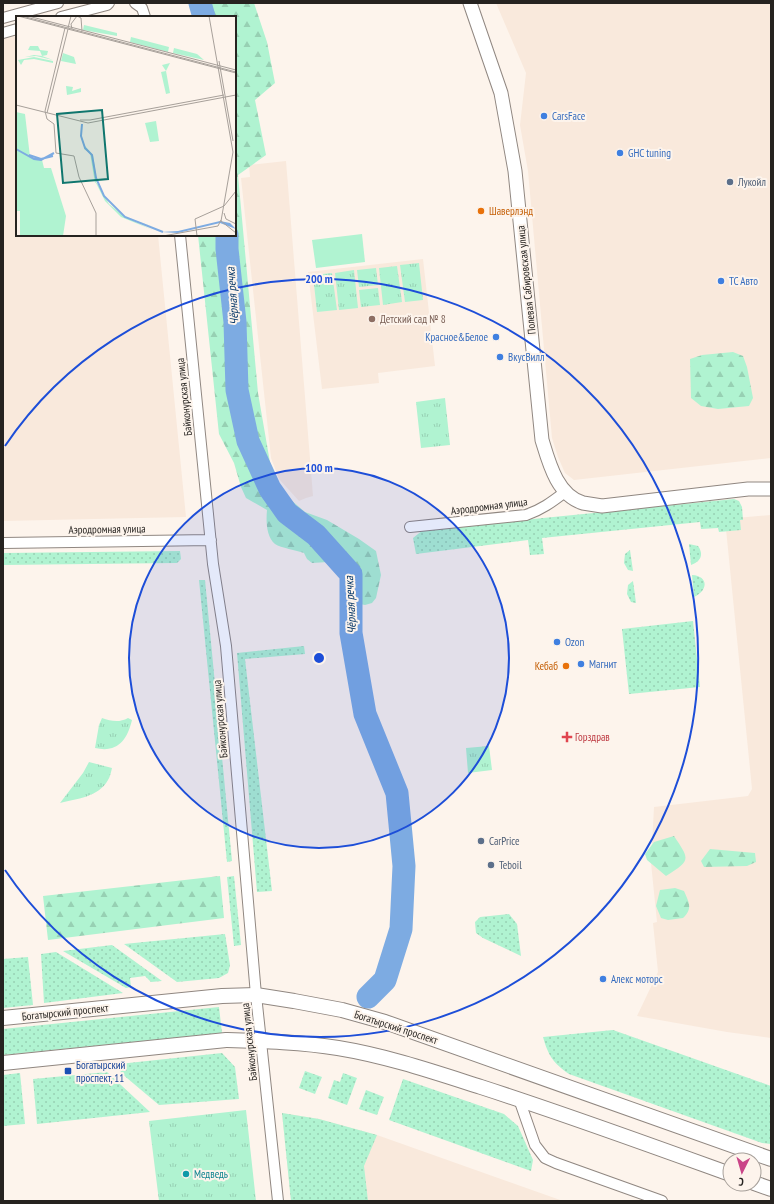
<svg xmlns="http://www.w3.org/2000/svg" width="774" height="1204" viewBox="0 0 774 1204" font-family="'PT Sans Narrow',sans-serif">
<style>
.built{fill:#f9e9dc}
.grass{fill:url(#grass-dots)}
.forest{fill:url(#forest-firs)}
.park{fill:url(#park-tufts)}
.pitch{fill:#b0f3d1}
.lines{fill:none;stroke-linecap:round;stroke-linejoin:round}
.river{stroke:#7dabe2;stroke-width:23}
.minor-casing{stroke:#908781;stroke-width:12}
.tertiary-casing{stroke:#908781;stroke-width:15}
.secondary-casing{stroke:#908781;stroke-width:16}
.minor{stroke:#fff;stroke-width:10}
.tertiary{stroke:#fff;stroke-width:13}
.secondary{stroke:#fff;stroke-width:14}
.ring{fill:none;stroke:#1d4ed8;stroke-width:2}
.shop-dot{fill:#3f7fe0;stroke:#fdf4ec;stroke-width:1.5}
.service-dot{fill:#5c6f8a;stroke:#fdf4ec;stroke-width:1.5}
.food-dot{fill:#e8710a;stroke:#fdf4ec;stroke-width:1.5}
.education-dot{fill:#8d6e63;stroke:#fdf4ec;stroke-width:1.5}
.health-dot{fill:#e0444e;stroke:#fdf4ec;stroke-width:1.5}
.transit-dot{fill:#1a4fb4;stroke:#fdf4ec;stroke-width:1.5}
.culture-dot{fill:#0f9aa8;stroke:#fdf4ec;stroke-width:1.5}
.labels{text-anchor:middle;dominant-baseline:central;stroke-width:4;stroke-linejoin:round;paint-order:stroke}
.shop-label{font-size:11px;fill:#366cbe;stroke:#fdf4ec;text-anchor:start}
.service-label{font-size:11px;fill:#4e5e75;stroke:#fdf4ec;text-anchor:start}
.food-label{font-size:11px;fill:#c56008;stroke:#fdf4ec;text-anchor:start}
.street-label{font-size:11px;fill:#262320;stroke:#fdf4ec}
.education-label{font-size:11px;fill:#785e54;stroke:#fdf4ec;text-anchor:start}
.health-label{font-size:11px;fill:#be3a42;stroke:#fdf4ec;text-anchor:start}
.transit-label{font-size:11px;fill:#164399;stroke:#fdf4ec;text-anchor:start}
.culture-label{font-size:11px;fill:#0d838f;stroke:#fdf4ec;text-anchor:start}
.water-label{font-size:12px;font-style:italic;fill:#053667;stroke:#fdf4ec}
.inset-river{fill:none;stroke:#7dabe2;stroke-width:2}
.inset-road{fill:none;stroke:#a7a09a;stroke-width:1}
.view{fill:#0f766e;fill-opacity:0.15;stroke:#0f766e;stroke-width:2}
.inset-edge{fill:none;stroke:#262320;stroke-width:2}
.centre{fill:#1d4ed8;stroke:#fdf4ec;stroke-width:2}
.ring-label{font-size:12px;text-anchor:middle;font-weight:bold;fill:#1d4ed8;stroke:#fdf4ec;stroke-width:4;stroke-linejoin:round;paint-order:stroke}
</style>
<defs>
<pattern id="grass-dots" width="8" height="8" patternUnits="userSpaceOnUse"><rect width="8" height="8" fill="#b0f3d1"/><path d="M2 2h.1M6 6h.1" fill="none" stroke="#97d0b3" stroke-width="1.8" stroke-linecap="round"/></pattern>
<pattern id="forest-firs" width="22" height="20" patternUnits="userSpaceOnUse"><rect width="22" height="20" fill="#b0f3d1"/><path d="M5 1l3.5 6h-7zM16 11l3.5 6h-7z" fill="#97d0b3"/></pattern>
<pattern id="park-tufts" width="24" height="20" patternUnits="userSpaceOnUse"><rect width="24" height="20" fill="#b0f3d1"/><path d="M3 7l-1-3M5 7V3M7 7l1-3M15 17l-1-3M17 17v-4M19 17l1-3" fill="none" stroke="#97d0b3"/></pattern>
</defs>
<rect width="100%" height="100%" fill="#fdf4ec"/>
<path class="built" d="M496,3H771V458L574,480L565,473L558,457L552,438L528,171L520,125L526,73Z
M17,36V235H158L186,517L3,521V39Z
M286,161L313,496L306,498L299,501L279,479L271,458L241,178L250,177L249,165Z
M423,259L435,366L378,373L379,383L322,389L308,272Z
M771,515V1038L727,1032L637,1016L658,972L653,923L657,922L651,863L654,807L748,796L752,789L725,519Z
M282,1113L319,1119L377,1135L563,1201H291Z"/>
<path class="grass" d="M734,499L739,501L742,507L743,520H740L741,530L719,532L718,528L701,529L700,522L542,538L544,554L530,555L528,540L416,554L413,538L423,530Z
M689,544L698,546C704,554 701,562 691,565Z
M630,550L633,571L628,570L624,563L625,554Z
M180,551L181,559L177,563L3,565V553Z
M692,575C709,576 708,591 694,597Z
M199,580H205L232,861L227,862Z
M633,581L636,603L631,602L627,594L628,585Z
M693,621L700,687L629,694L622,629Z
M304,646L305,654L245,659L272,891L257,892L237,653Z
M234,876L241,945L234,946L227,877Z
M509,914L517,924L521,956L483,938L476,933L475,922L480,917Z
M225,934L230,965L228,973L219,978L177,982L124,944Z
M112,945L162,981L151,982L145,976L130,978L131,987L126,988L63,951Z
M56,952L123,993L44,1003L41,954Z
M28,957L33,1005L3,1008V959Z
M219,1007L222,1033L3,1055V1029Z
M613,1030L771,1086V1144L762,1143L569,1074C553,1063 548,1055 543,1037Z
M222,1053L235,1067L239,1099L159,1105L121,1073L119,1064Z
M305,1071L322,1077L315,1094L299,1088Z
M107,1072L150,1112L37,1124L33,1079Z
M20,1073L25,1124L3,1126V1075Z
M343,1073L357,1078L347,1105L328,1098L334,1080L340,1082Z
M403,1079L504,1114L518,1126L533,1160L531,1171L389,1120Z
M366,1090L384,1097L377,1115L359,1109Z
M282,1113L319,1119L377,1135L364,1166L368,1201H291Z"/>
<path class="forest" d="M192,3H254L267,42L275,83L255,100L266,155L238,175L258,393L272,474L284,494L305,512L327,520L359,539L376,551L381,575L376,598L372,603L365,605L350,602L346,595V573L328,562L312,563L307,559L304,553C296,550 281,548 275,544C266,537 266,520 267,510L246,498L241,487L234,463L219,434L198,235H235V17H195Z
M733,352L743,356L747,367L753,398L749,406L718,409L701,406L691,398L690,359L702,355Z
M674,836C690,860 691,860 666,876L647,860L645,854L654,842Z
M710,849L755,853L756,862L747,866L704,867L701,861Z
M220,876L224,918L48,940L43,896Z
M675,888L684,891C689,903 693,908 683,918L668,920L661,918L656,906L660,890Z"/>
<path class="park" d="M419,263L423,300L405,302L400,265Z
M397,266L402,302L383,305L379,268Z
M376,268L378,285L359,287L357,270Z
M354,270L358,308L339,310L335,273Z
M332,273L337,310L317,312L313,275Z
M378,288L380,305L361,307L359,290Z
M445,398L450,445L421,448L416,402Z
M102,718C111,721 119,723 128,718L132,720C127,741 117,753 95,748L99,725Z
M489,746L492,770L468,773L466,748Z
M89,762L112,768C111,772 110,777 108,780C99,797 76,799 60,803L83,773Z
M246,1110L256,1201H159L149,1121Z"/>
<path class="pitch" d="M362,234L365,262L316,268L312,240Z"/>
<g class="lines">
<path class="river" d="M200,3L204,17
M227,235V249L235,322L237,390L248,441L270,489L287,513L316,535L351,574V633L365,714L397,793L404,866L401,929L385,980L368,997"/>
<g class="minor-casing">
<path id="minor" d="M135,3L142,8L145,17
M61,17L107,5L109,3
M3,18L58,3
M3,33L17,29
M180,235L213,564L226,646L256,995L278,1201
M410,527L526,515C541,510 552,502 565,492
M3,543L211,540
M519,1099L535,1145L545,1158L556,1163L662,1201"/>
</g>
<g class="tertiary-casing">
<path id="tertiary" d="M470,3L501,93L515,171L542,440C549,463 557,495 583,503C589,504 596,505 602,506L748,489H771"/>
</g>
<g class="secondary-casing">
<path id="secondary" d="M3,1018L222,996L256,995L294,1001L342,1010L385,1022L771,1159
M3,1063L226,1040C263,1041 302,1042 338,1048C387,1056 434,1072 481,1087C565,1114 647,1144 730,1174
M754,1183L771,1189"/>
</g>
<use href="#minor" class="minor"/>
<use href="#tertiary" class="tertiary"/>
<use href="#secondary" class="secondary"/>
</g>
<circle cx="319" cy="658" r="190" fill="#1d4ed8" fill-opacity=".12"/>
<g class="ring">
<circle cx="319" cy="658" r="190"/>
<path d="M5 446A379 379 0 1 1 5 870"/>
</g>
<g class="shop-dot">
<circle cx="544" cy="116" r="4"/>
<circle cx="620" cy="153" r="4"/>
<circle cx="721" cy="281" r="4"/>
<circle cx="496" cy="337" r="4"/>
<circle cx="500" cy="357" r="4"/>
<circle cx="557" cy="642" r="4"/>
<circle cx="581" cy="664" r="4"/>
<circle cx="603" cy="979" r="4"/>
</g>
<g class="service-dot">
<circle cx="730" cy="182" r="4"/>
<circle cx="481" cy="841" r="4"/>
<circle cx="491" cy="865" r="4"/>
</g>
<g class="food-dot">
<circle cx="481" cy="211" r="4"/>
<circle cx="566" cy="666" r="4"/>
</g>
<circle class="education-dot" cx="372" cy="319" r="4"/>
<path class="health-dot" d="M565 731h4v4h4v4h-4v4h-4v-4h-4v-4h4z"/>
<rect class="transit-dot" x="64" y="1067" width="8" height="8" rx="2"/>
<circle class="culture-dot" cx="186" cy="1174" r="4"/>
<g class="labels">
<g class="shop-label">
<text x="552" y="116">CarsFace</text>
<text x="628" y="153">GHC tuning</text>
<text x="729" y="281">ТС Авто</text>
<text x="488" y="337" text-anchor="end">Красное&amp;Белое</text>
<text x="508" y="357">ВкусВилл</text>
<text x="565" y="642">Ozon</text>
<text x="589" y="664">Магнит</text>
<text x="611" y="979">Алекс моторс</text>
</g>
<g class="service-label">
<text x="738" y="182">Лукойл</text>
<text x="489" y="841">CarPrice</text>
<text x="499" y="865">Teboil</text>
</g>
<g class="food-label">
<text x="489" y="211">Шаверлэнд</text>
<text x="558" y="666" text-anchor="end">Кебаб</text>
</g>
<g class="street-label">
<text transform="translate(526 280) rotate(-96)">Полевая Сабировская улица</text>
<text transform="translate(184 397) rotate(-96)">Байконурская улица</text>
<text transform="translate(489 506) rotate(-7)">Аэродромная улица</text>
<text transform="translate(107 529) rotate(-1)">Аэродромная улица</text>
<text transform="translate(220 719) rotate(-95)">Байконурская улица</text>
<text transform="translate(65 1012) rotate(-6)">Богатырский проспект</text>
<text transform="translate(396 1027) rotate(18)">Богатырский проспект</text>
<text transform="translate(249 1042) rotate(-96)">Байконурская улица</text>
</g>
<g class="education-label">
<text x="380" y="319">Детский сад № 8</text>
</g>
<g class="health-label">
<text x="575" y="737">Горздрав</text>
</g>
<g class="transit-label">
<text x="76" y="1065">Богатырский<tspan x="76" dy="13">проспект, 11</tspan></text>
</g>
<g class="culture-label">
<text x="194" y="1174">Медведь</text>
</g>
<g class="water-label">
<text transform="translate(232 296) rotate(-94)">Чёрная речка</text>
<text transform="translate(350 605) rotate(-93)">Чёрная речка</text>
</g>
</g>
<g transform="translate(16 16)">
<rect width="220" height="220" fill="#fdf4ec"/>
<path d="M14,30H22L24,34L32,35L31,39L26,40L37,44L20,40L9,41L18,39L26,40L24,35L12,34ZM18,41L37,45V47L18,43L8,44L5,49L2,44ZM154,47L150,55L154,77L150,78L145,56L150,55L146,49ZM50,70L57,71L56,75L65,72V76L51,79Z" fill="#b0f3d1"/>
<path d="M69,130L77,139L81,166L79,167L74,137L68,133ZM80,167H81L93,188L109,201L138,211L113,203L137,214L105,201L89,185Z" fill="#b0f3d1"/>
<path d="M0,96L9,98L14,141L26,144L28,152H35L50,200L47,220H4V195H0Z" fill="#b0f3d1"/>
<path d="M68,9L101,17V20L67,14ZM115,21L153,31L152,36L114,26ZM158,32L181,38L188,44L157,37ZM47,37L58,41L60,48L45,45ZM140,105L143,125L134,126L129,107Z" fill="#b0f3d1"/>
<path d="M204,205L214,207L220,213L204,207L162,217L145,216L162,215Z" fill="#7dabe2"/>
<path class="inset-river" d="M66,108L65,120L69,132L76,139L80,162L88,180L109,201L147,216M0,133L18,143L25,144L38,137M13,139L25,143L37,140"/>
<path class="inset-road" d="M2,0L220,57M6,0L220,56M12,0L220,54M193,0L217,136L205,205L220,217M49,12L29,95L31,103L38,108L40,137L58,140L63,161L80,197V220M52,12L55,0M56,13L55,8L61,0L65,2L66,15M203,45L217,125M0,89L72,107L220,79M31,97L52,13M64,104H74L208,79M208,197L210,203L220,208M147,220L202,210L205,204M181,220L179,203L208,190L220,175"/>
<path class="view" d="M86,94L92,163L47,167L41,98Z"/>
<rect width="220" height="220" class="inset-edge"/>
</g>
<circle cx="319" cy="658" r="6" class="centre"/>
<g class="ring-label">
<text x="319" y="283">200 m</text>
<text x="319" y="472">100 m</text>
</g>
<rect width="774" height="1204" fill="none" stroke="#262320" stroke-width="8"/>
<g transform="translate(742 1172) rotate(185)"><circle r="19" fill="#fdf4ec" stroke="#a7a09a"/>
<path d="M0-3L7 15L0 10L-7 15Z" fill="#ca4588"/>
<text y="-6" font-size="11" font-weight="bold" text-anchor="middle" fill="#262320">С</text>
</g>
</svg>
